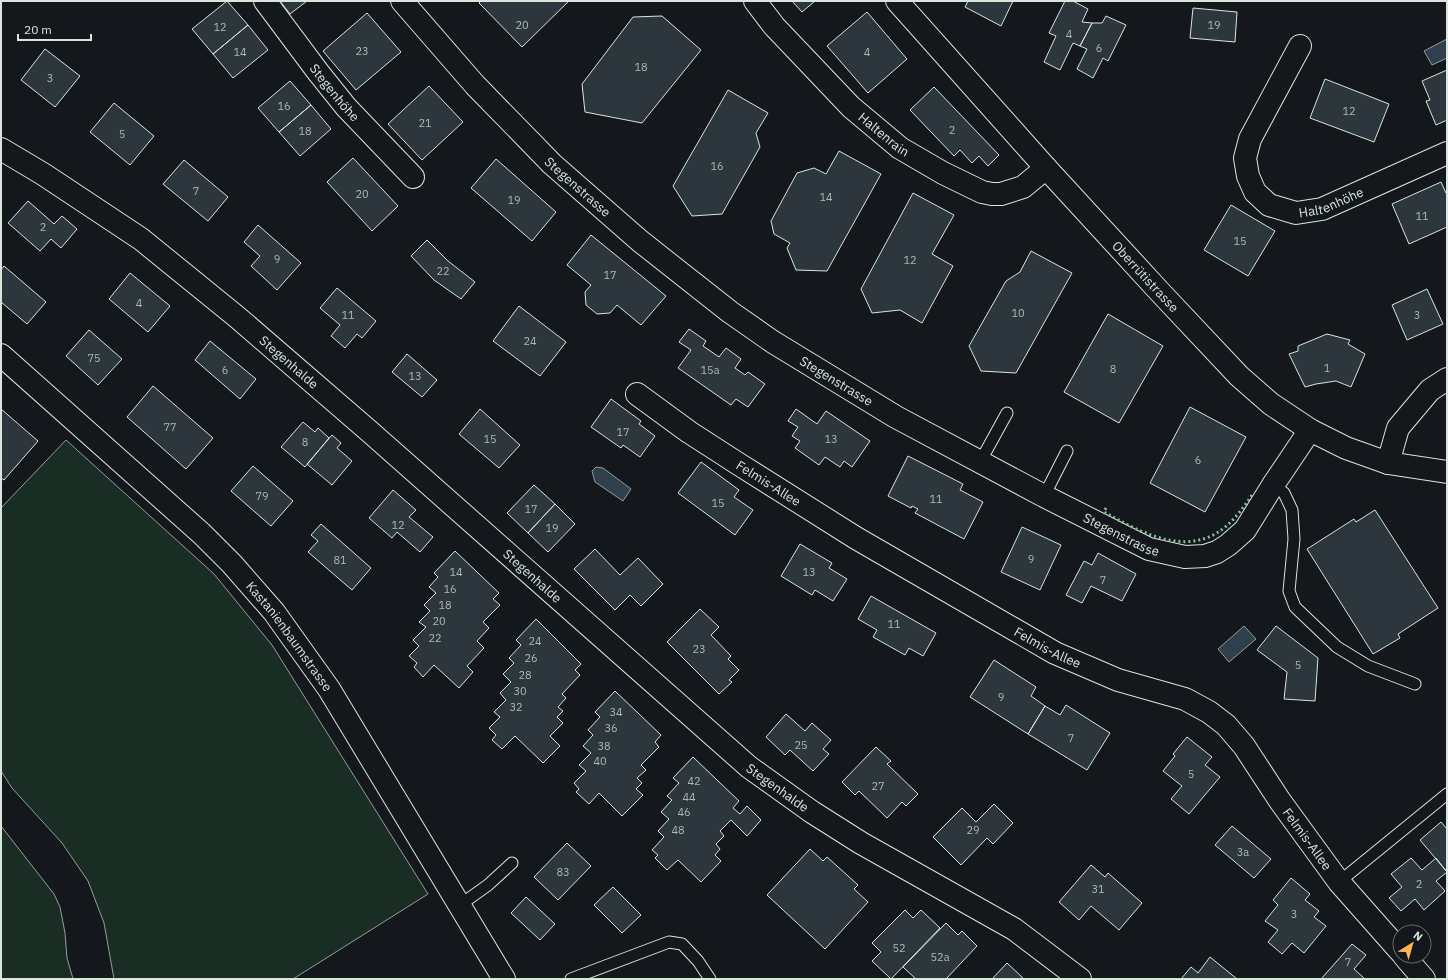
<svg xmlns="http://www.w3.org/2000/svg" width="1448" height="980" viewBox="0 0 1448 980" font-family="'IBM Plex Sans',sans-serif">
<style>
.green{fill:#1a2d24;stroke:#939e99}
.water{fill:#2f3f4d;stroke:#939e99}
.building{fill:#2c363c;stroke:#d8e6dc}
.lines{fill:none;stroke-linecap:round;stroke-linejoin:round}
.service-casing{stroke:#d8e6dc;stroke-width:13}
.minor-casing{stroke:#d8e6dc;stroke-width:24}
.tertiary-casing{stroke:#d8e6dc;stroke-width:24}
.service{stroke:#14181c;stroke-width:11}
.minor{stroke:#14181c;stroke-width:22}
.tertiary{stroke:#14181c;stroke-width:22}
.hedge{stroke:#8ac095;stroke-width:3;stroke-dasharray:2 3;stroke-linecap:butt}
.labels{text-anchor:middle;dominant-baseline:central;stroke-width:3;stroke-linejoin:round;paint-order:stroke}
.number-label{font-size:11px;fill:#adbab4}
.street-label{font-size:13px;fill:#d8e6dc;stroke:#14181c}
</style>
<rect width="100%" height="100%" fill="#14181c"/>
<path class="green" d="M66,440L214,574L272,645L428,894L293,979H114L104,923L88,881L62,843L12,788L1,771V508Z
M1,826L54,894L60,907L65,933L67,958L73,979H1Z"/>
<path class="water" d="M1447,39V58L1432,65L1424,51Z
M596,467L603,468L631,489L623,501L595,482L592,471Z
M1244,626L1256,639L1229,662L1218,649Z"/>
<path class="building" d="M227,1L248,25L213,54L192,29Z
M280,1H307L290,14Z
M481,1H569L522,47L479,3Z
M792,1H815L802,12Z
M968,1H1013L1001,26L965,7Z
M1065,1H1073L1088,9L1082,22L1092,23L1080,46L1073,43L1060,70L1044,62L1056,36L1049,33Z
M1193,8L1237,12L1235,42L1190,38Z
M867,12L907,59L868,93L827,46Z
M367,13L401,52L356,90L323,51Z
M662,16L701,50L642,123L585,112L582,84L633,17Z
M1106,16L1126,25L1108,61L1103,58L1093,78L1077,69L1087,49L1080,46L1092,23H1102Z
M248,25L268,50L233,78L213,54Z
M45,49L80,76L55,107L21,80Z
M1447,70V120L1436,125L1426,101L1430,100L1422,81Z
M1325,79L1389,104L1374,142L1310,118Z
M290,81L311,105L279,132L258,108Z
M429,86L463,122L422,160L388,124Z
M934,87L999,155L988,166L979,156L972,163L960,150L954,156L910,110Z
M728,90L768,113L756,133L760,147L722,214L692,216L673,186Z
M114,103L154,136L130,165L90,132Z
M311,105L331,129L300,156L279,132Z
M839,151L881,174L827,271L796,270L787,248L790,243L774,234L771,221L797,173L814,168L826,174Z
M353,158L398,206L372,231L327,182Z
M496,159L556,212L532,241L471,188Z
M184,160L228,197L208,221L163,184Z
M1441,182L1446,193L1447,192V227L1409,244L1392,204Z
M913,193L954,215L932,254L953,266L922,323L900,310L872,313L861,289Z
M28,201L54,224L62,216L77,229L61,248L51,239L40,251L8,223Z
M1231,205L1275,231L1248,276L1204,250Z
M258,225L301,263L277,290L251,266L260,256L244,242Z
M591,235L666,296L641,325L617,305L610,313L597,314L586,305L585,292L591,285L567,265Z
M427,240L448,261L475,282L461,299L434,280L411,256Z
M1031,251L1072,273L1016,373L981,371L969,346L1006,281L1020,272Z
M4,266L46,302L27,324L1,302V270Z
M130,273L170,306L148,332L109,299Z
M337,288L376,321L362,338L357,334L345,348L331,336L340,325L320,308Z
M1427,289L1443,324L1407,340L1392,305Z
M519,306L566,342L540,376L493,341Z
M1108,314L1163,346L1119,423L1064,392Z
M689,329L706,341L703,346L719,357L726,348L741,359L735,368L745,375L748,372L765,384L748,407L736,399L731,405L678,368L691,350L679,342Z
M89,330L122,359L98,385L66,356Z
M1327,334L1350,340L1348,344L1365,354L1351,387L1336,381L1316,384L1305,387L1289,354L1298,351V346Z
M210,341L256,379L240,399L195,360Z
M407,354L437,380L422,397L392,372Z
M153,386L213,438L186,469L127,417Z
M611,399L641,421L639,424L655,436L640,457L623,445L621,448L591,427Z
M1190,407L1246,437L1205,512L1150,483Z
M1,409L38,441L4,480L1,478Z
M480,409L520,445L499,468L459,434Z
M796,409L817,424L826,411L870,441L852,467L844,461L840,467L825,457L819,465L795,448L800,441L792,436L798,427L788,421Z
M303,422L315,432L318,428L329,438L305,467L281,447Z
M332,435L341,443L337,448L352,461L332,485L307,464Z
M908,456L963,484L960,490L983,502L964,539L915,513L918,509L912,506L911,508L888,496Z
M701,462L739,490L734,497L753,510L735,535L678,493Z
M253,466L293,501L271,526L231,491Z
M534,485L555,504L528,533L507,513Z
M393,490L416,510L409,517L433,537L420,552L397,532L392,538L369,518Z
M555,504L575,524L548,552L528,533Z
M1375,510L1438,608L1398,634L1400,638L1373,654L1307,549L1354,519L1356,522Z
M321,524L371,568L352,590L308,552L318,541L311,535Z
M1022,527L1061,545L1040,590L1001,572Z
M800,544L832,563L829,568L847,579L833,601L815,590L812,595L781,576Z
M595,549L620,575L638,558L663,584L641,606L630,595L615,610L574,569Z
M455,551L499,593L493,599L500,605L483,622L489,628L477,641L484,648L467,666L473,672L459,688L434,665L423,677L414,667L417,663L409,656L419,646L413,640L426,627L419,622L430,611L424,605L436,593L429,587L438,577L434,573Z
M1098,553L1136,574L1122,601L1091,586L1082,603L1066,595L1084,561L1092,565Z
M871,596L936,633L923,656L909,648L905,655L873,637L877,630L858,619Z
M700,609L719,627L711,635L731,656L728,659L739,670L729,680L732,682L719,694L667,642Z
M536,619L581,664L575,670L580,675L562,694L566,698L558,707L563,711L557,717L563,723L550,736L560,746L543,763L515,736L502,749L492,740L496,735L489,728L500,717L494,712L506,700L500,693L511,682L503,674L514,663L509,658L521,645L516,640Z
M1276,626L1318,658L1315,701L1284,699L1287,672L1257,650Z
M994,660L1036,687L1031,696L1045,706L1028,734L970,697Z
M615,691L661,735L655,742L659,747L641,765L646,770L637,778L642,783L636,789L643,795L622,816L599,793L589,804L576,792L579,789L574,783L586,771L579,765L591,753L583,746L593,735L588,730L600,717L595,712Z
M1066,705L1110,733L1087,770L1028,734L1045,706L1060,715Z
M786,714L805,731L812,723L831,740L823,749L829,754L813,771L790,750L785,755L766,737Z
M1187,737L1212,757L1205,765L1220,777L1189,814L1171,799L1182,786L1163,771L1175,756L1173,754Z
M876,747L891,761L887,764L918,794L906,806L902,802L887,818L859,791L855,795L842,782Z
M693,757L739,801L733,808L740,814L747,806L761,820L747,836L731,820L720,831L724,836L716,844L720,849L715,855L721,861L701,882L678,860L667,870L655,858L658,855L652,850L664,837L658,831L669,819L661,812L672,800L667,796L679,783L673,778Z
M994,804L1013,823L993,844L987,838L961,865L933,837L962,808L976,822Z
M1441,822L1447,829V872L1420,840Z
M1232,826L1271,859L1254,878L1215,845Z
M567,843L591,866L558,900L534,877Z
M810,849L823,861L827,857L858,885L854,889L868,902L825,949L767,895Z
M1411,858L1422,870L1436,858L1447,872L1436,881L1445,891L1424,910L1415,899L1401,911L1389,898L1402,887L1391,874Z
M1091,865L1105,877L1108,873L1142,903L1119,930L1091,906L1079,920L1059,902Z
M1291,878L1310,894L1305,900L1319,911L1314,917L1326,926L1304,953L1292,943L1282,954L1268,942L1278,930L1265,921L1278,905L1273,900Z
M613,887L641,915L622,933L594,905Z
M526,897L555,924L540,940L511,913Z
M905,910L913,918L921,910L940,928L891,979L872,961L881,952L872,943Z
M946,923L958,935L962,931L977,946L946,979H916L903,967Z
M1352,944L1366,955L1354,969L1365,979H1321Z
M1210,957L1237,979H1181L1191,967L1198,973Z
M1007,963L1024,979H992Z"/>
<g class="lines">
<g class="service-casing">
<path id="service" d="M980,462L1007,413
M1273,485L1284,493L1292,510L1294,539L1289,591L1295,607L1337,647L1368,666L1415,684
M1044,496L1067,451
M1339,882L1447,794
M460,905L488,885L512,863
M571,979L669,942L682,944L698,961L710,979"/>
</g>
<g class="minor-casing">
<g id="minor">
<path id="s1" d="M265,1L318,72L346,107L413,177"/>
<path id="s2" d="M402,1L475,85L552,164L640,241L730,312L773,342L896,417L1044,496L1149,549L1185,557L1205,556L1217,552L1228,545L1245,530L1273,485L1310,430"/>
<path id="s3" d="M755,1L774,26L851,107L900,148L943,173L982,192L992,194H1001L1023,187L1046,168"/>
<path id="s4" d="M897,1L1046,168L1159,291L1239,376L1271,404L1310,430L1346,448L1388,463L1447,472"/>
<path id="s5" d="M1300,46L1250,139L1245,158L1248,176L1255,192L1269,205L1296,213L1322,209L1447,153"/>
<path id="s6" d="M1,149L43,174L141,239L237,317L369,431L749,767L812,812L861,843L1014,929L1080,979"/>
<path id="s7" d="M637,394L689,432L737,463L856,538L1055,653L1118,680L1185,699L1209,712L1226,725L1244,746L1280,801L1339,882L1400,951"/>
<path d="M1388,463L1398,428L1430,390L1447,379"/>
<path d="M1404,956L1424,979"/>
</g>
</g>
<g class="tertiary-casing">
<g id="tertiary">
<path id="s8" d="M1,355L202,534L232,564L274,612L329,689L504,979"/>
</g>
</g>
<use href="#service" class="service"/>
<use href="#minor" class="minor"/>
<use href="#tertiary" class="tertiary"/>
<path class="hedge" d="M1106,508L1104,512C1140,532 1186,558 1224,528C1235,519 1244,507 1252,495"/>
</g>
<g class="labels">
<g class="number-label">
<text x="522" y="25">20</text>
<text x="1214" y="25">19</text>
<text x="220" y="27">12</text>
<text x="1069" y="34">4</text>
<text x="1099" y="48">6</text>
<text x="362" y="51">23</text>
<text x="240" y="52">14</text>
<text x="867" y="52">4</text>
<text x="641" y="67">18</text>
<text x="50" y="78">3</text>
<text x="284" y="106">16</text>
<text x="1349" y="111">12</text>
<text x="425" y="123">21</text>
<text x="952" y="130">2</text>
<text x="305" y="131">18</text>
<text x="122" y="134">5</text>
<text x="717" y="166">16</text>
<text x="196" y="191">7</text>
<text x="362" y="194">20</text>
<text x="826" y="197">14</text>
<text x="514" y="200">19</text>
<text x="1422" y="216">11</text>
<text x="43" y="227">2</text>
<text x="1240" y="241">15</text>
<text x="277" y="259">9</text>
<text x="910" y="260">12</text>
<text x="443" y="271">22</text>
<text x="610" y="275">17</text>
<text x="139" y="303">4</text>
<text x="1018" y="313">10</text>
<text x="348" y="315">11</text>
<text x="1417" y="315">3</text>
<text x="530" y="341">24</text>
<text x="94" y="358">75</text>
<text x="1327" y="368">1</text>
<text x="1113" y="369">8</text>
<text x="225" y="370">6</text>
<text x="710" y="370">15a</text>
<text x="415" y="376">13</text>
<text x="170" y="427">77</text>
<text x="623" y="432">17</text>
<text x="490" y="439">15</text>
<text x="831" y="439">13</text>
<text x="305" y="442">8</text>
<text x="1198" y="460">6</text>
<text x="262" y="496">79</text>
<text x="936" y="499">11</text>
<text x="718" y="503">15</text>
<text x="531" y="509">17</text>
<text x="398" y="525">12</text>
<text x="552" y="528">19</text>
<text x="1031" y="559">9</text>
<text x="340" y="560">81</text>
<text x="456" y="572">14</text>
<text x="809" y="572">13</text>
<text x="1103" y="580">7</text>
<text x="450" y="589">16</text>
<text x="445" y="605">18</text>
<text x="439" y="621">20</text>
<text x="894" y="624">11</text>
<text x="435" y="638">22</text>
<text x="535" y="641">24</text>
<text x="699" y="649">23</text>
<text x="531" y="658">26</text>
<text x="1298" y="665">5</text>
<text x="525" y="675">28</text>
<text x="520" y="691">30</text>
<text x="1001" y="697">9</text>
<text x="516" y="707">32</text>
<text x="616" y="712">34</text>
<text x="611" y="728">36</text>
<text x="1071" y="738">7</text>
<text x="801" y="745">25</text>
<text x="604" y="746">38</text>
<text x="600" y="761">40</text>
<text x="1191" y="774">5</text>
<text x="694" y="781">42</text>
<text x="878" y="786">27</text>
<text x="689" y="797">44</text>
<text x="684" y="812">46</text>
<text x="678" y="830">48</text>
<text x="973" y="830">29</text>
<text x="1243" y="852">3a</text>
<text x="563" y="872">83</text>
<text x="1419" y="884">2</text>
<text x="1098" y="889">31</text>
<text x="1294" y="914">3</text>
<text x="899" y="948">52</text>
<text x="940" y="957">52a</text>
<text x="1348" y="962">7</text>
</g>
<g class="street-label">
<text stroke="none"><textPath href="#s1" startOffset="115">Stegenhöhe</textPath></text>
<text stroke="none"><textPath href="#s3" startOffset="186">Haltenrain</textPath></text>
<text stroke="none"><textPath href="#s2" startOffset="256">Stegenstrasse</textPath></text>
<text stroke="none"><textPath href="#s5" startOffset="245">Haltenhöhe</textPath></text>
<text stroke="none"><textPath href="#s4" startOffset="371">Oberrütistrasse</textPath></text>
<text stroke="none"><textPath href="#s6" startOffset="359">Stegenhalde</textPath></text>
<text stroke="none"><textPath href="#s2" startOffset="580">Stegenstrasse</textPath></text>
<text stroke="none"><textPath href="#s7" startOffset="159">Felmis-Allee</textPath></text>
<text stroke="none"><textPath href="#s2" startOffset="904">Stegenstrasse</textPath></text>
<text stroke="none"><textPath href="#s6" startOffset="683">Stegenhalde</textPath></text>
<text stroke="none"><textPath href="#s8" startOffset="404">Kastanienbaumstrasse</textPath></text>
<text stroke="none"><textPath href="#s7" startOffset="483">Felmis-Allee</textPath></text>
<text stroke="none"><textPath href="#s6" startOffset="1007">Stegenhalde</textPath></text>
<text stroke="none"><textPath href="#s7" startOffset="819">Felmis-Allee</textPath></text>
</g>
</g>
<rect width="1448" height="980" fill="none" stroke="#d8e6dc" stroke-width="4"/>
<g transform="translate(1412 944) rotate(37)"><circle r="19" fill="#14181c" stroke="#626a69"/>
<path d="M0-3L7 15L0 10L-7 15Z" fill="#ffb74d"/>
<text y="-6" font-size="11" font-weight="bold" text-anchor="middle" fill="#d8e6dc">N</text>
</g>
<path d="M18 34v6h73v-6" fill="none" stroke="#d8e6dc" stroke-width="2"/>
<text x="24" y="34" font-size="12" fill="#d8e6dc" stroke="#14181c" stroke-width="3" paint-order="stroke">20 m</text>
</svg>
